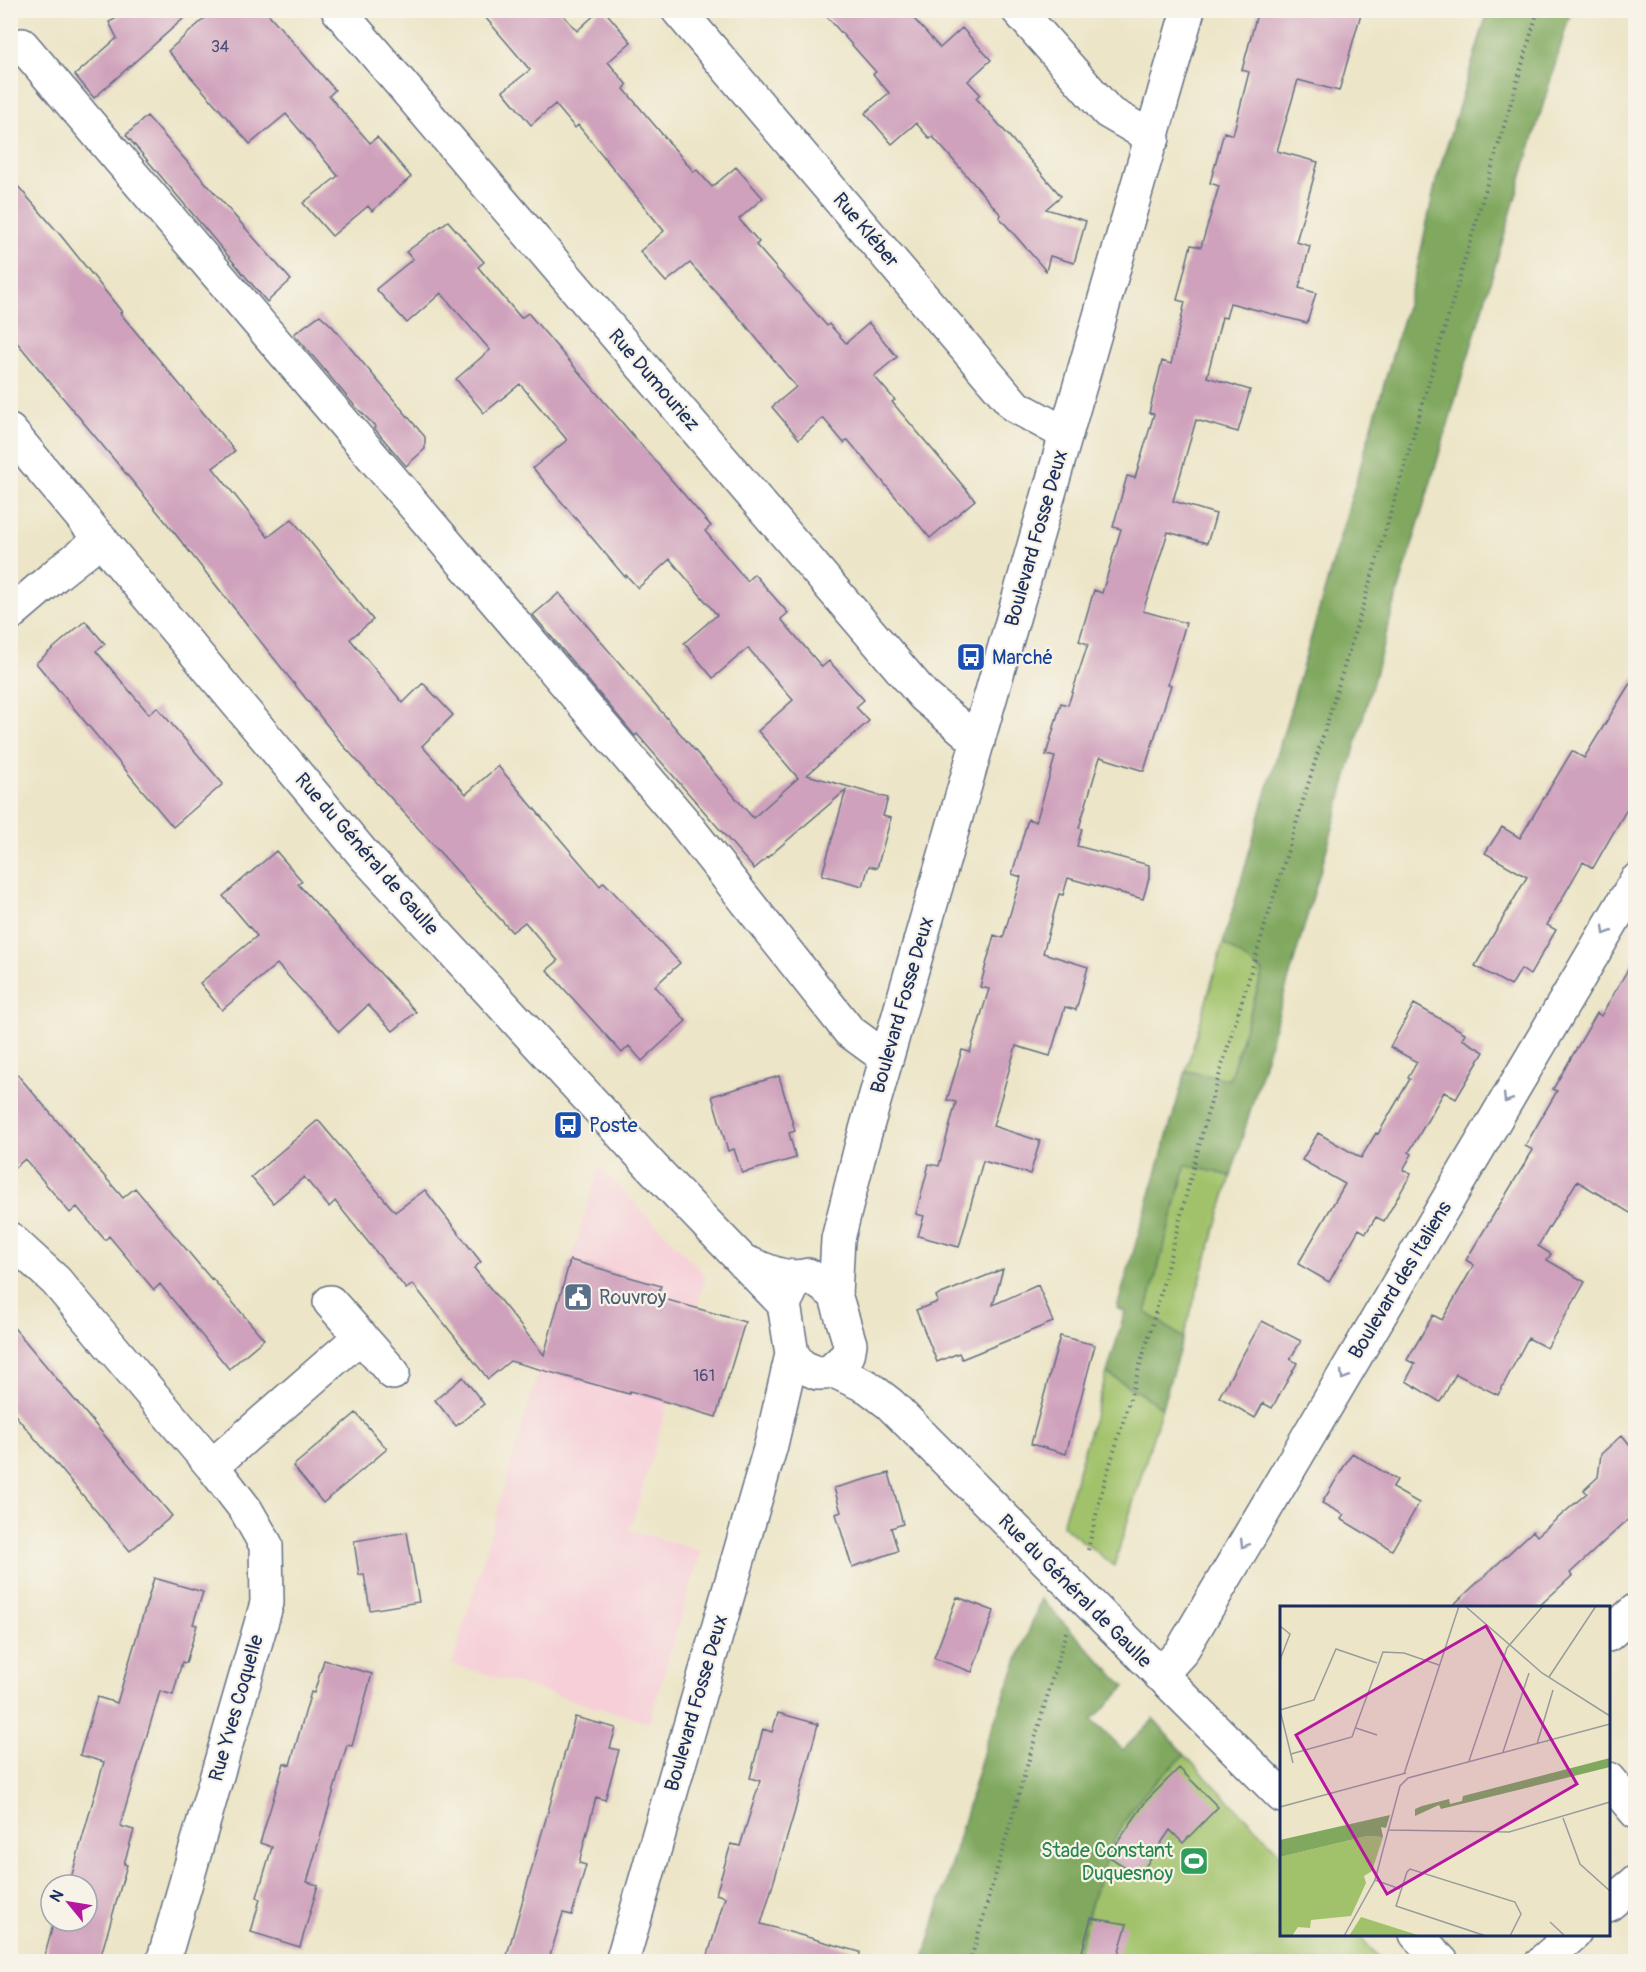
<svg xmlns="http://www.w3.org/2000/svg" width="1646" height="1972" viewBox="0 0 1646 1972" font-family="Pangolin,sans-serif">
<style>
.built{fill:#f6cfd8}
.green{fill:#a1c26b;stroke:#5e7864;stroke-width:1.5}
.forest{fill:#80a85f;stroke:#4e6c5e;stroke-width:1.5}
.building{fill:#cfa1bc}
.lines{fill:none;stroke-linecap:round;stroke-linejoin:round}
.minor-casing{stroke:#646f83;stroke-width:36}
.path{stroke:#646f83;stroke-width:4;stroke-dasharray:1.5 4.5;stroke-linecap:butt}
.minor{stroke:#fff;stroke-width:33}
.oneway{stroke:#8d97ae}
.labels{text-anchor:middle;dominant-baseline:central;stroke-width:4.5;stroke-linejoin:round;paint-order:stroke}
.number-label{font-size:16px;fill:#484c76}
.street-label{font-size:20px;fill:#1b2f5e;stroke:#f7f3e8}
.transit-label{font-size:20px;fill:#164399;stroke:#f7f3e8;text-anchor:start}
.service-label{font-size:20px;fill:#4e5e75;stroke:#f7f3e8;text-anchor:start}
.leisure-label{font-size:20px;fill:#27864d;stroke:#f7f3e8;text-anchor:end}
.inset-road{fill:none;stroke:#989c9d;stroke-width:1.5}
.view{fill:#b5179e;fill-opacity:0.15;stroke:#b5179e;stroke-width:3}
.inset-edge{fill:none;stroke:#1b2f5e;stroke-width:3}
</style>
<rect width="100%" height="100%" fill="#f7f3e8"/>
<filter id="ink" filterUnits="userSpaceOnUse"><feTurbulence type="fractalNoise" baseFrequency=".0167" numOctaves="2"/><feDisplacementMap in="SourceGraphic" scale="12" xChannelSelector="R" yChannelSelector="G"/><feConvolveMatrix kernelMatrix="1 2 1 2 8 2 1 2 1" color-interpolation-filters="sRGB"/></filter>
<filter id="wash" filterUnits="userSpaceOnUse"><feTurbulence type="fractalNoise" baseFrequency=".008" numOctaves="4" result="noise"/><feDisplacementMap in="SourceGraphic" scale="24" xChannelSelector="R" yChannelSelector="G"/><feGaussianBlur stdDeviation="1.35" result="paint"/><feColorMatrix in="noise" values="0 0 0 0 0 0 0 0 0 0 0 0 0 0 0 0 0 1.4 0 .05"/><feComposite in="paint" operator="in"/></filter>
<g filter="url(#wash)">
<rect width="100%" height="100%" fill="#ece5c7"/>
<path class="built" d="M599,1166L706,1276L630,1530L701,1551L649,1723L452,1664Z"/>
<path class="green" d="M1223,943L1263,971L1229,1080L1186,1071Z
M1186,1164L1231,1176L1183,1338L1146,1312Z
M1107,1373L1162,1407L1114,1566L1062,1525Z
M1185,1755L1281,1854L1282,1934L1359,1935L1382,1961L1075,1962C1091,1907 1103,1846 1139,1800C1152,1783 1170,1769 1185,1755Z"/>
<path class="forest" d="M1488,11H1571L1393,609L1330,838L1231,1176L1186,1165L1146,1312L1183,1338L1162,1407L1107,1373L1125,1312L1117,1308L1186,1071L1229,1080L1263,972L1223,943L1416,273L1436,181Z
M1041,1599L1125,1687L1092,1720L1123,1750L1154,1719L1185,1755C1170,1769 1152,1783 1139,1800C1103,1846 1091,1907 1075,1961L923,1962L986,1743Z"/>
<g id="blocks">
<path class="building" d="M133,10H193L94,98L75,75L117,38L109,22Z
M214,10H265L335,90L329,96L370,143L377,137L411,177L372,211L368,206L332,236L303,203L338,176L286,114L250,144L168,51Z
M479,10H559L577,31L600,10H604L631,42L608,62L627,85L624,89L694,172L697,170L712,187L736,167L763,198L739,219L759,242L756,245L827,326L829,324L846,343L869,323L897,357L874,376L895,400L892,402L975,500L930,538L848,440L844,443L823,418L799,439L772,407L796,387L744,323L690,263L666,282L652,266L640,251L664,231L578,125L575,128L555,104L531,125L503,91L530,70Z
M821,10H906L940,48L962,28L991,60L968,81L980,94L976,98L1061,196L1046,209L1086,221L1074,263L1050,256L1046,271L999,217L1001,215L933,137L930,139L916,123L892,144L865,113L889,93L873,74L876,72Z
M1258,10H1362L1339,91L1298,80L1277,151L1318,162L1296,242L1310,246L1299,288L1316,293L1307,323L1230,303L1226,318L1222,317L1207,377L1250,390L1238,432L1196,420L1173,501L1216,514L1212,528L1207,543L1168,532L1143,611L1186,623L1168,684L1171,685L1144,771L1100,757L1079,828L1082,829L1077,846L1149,865V878L1143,899L1068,878L1063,895L1059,894L1043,953L1088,967L1076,1010L1065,1007L1050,1056L1016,1046L993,1126L1040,1141L1030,1174L983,1161L959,1247L918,1236L924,1216L916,1214L929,1164L939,1166L956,1102L947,1100L962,1050L970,1052L989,989L980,987L994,935L1003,938L1021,877L1012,874L1028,819L1036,822L1055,757L1046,755L1061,703L1068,705L1088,644L1079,641L1094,590L1102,593L1121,529L1113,527L1127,476L1135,478L1154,414L1149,413L1162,361L1171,364L1185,302L1177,300L1191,245L1201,247L1219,186L1210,183L1224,132L1233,135L1249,72L1242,70Z
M147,116L291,280L267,302L126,135Z
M10,177L62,237L122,312L120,313L235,451L213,468L268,537L292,519L373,620L350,639L403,703L423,683L453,715L422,746L466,794L498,766L600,886L604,882L680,963L655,986L686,1021L642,1061L629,1046L622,1053L547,970L558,961L525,922L512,932L342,744L161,516L10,334Z
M448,221L484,262L478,267L521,318L528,313L711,526L705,531L747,581L754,574L788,613L781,619L822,667L829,661L864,700L856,707L869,721L807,775L888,798L883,816L891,818L877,868L869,866L863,886L822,875L846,790L754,869L637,734L635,736L533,615L559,593L753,818L798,778L758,731L793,700L748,648L713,678L684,643L717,615L670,559L638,588L626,575L625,577L533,468L567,440L520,384L484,413L456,379L490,350L441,293L407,323L376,289L413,259L406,252Z
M320,315L332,326L425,437V449L406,466L374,428L376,427L354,405L294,334Z
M85,621L105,644L96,651L149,714L157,707L223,784L173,827L36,663Z
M1635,675V795L1593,868L1583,862L1547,925L1556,930L1530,975L1521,969L1511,986L1475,966L1527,877L1485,853L1502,827L1520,838L1572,751L1584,758Z
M276,851L302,881L298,884L416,1012L393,1031L368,1005L339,1032L277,964L222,1010L200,983L257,936L223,896Z
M1635,957V1216L1577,1181L1538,1246L1551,1254L1547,1260L1585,1282L1547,1348L1528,1338L1498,1395L1456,1374L1440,1402L1406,1381L1415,1364L1407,1360L1433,1315L1442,1320L1474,1265L1466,1260L1533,1150L1525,1146L1557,1091L1553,1089L1597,1013L1601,1016Z
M1414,1004L1465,1033L1462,1039L1484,1052L1456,1099L1444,1092L1409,1152L1412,1154L1403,1170L1411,1174L1384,1221L1376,1217L1366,1233L1359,1229L1329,1282L1298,1264L1345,1184L1302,1160L1318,1133L1361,1158L1376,1133L1378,1134L1410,1079L1408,1078L1417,1062L1390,1047Z
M10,1066L123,1198L135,1188L211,1279L212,1278L264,1339L229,1369L160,1284L154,1290L109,1236L105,1240L77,1207L70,1213L25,1159L10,1172Z
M779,1076L795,1131L789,1133L796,1158L742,1173L734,1149L728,1151L712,1096Z
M318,1120L395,1212L425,1190L481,1262L474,1268L544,1355L570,1260L661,1286L657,1297L745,1322L716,1417L630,1391L629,1394L510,1361L488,1379L413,1284L406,1289L335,1201L329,1207L304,1177L273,1203L251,1177Z
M1003,1269L993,1305L1038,1285L1053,1322L962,1359L959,1353L937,1362L916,1310L938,1302L936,1296Z
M1262,1321L1301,1341L1290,1359L1297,1363L1272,1408L1263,1403L1255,1418L1219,1397Z
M10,1323L172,1516L130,1551L10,1409Z
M1060,1336L1095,1345L1066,1454L1031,1444Z
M463,1377L484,1404L456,1426L435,1400Z
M356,1413L387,1449L323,1503L293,1466Z
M1622,1435L1635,1451V1513L1570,1573L1572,1576L1537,1608H1450L1533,1531L1537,1536L1587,1493L1584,1490L1598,1477L1601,1454Z
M1352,1453L1397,1480L1392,1488L1419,1503L1392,1550L1341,1519L1344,1515L1322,1503Z
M889,1473L903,1524L891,1528L898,1551L852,1567L836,1514L841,1512L834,1488Z
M407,1532L419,1602L370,1610L364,1574L359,1575L354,1541Z
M154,1578L203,1592L193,1624L197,1625L186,1663L182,1662L173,1695L160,1691L120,1826L134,1830L124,1864L127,1865L99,1962H43L53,1925L57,1927L59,1921H87V1885H69L104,1762L80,1755L97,1697L117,1703Z
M957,1597L994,1611L972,1672L934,1658Z
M324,1660L372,1674L352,1746L347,1745L307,1882L318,1885L300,1947L251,1932L260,1899L257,1897L272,1847L260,1843L284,1763L290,1765L311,1692L314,1693Z
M778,1713L818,1724L794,1814L761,1924L860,1952L859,1962H706L725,1897L716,1894L724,1867L731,1844L740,1846L760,1781L750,1778L763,1729L772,1732Z
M575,1717L616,1728L610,1748L619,1750L605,1800L596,1797L579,1863L586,1865L572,1915L563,1913L548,1962H505Z
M1179,1768L1218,1807L1183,1843L1170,1830L1139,1876L1108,1856L1146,1801Z
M1091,1918L1127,1924L1116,1961L1082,1952Z"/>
</g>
</g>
<g filter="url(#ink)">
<use href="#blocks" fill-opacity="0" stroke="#646f83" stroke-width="1.5"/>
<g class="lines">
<g class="minor-casing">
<path id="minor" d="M338,10L924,696L978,742
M678,10L1015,406L1066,434
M1018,10L1108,112L1153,138
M22,45L683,821L849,1031L886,1058
M10,431L364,855L653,1168L784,1304
M10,614L58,573L101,539
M10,1239L56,1281L212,1466L246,1510L266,1545L267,1603L163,1962
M748,1263C768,1271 787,1281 808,1275L835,1294L850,1344L848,1355L832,1370L825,1373H817L801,1366L792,1354L784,1304L797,1278
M835,1294L838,1239L861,1147L1188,10
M330,1302L393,1373
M832,1370L868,1387L890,1404L1282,1796
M212,1466L361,1336
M1608,1635L1636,1610
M1160,1675L1181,1652L1636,881
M1608,1779L1636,1812
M1608,1905L1636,1882
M1416,1934L1442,1962
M622,1962L771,1445L792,1354
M1542,1962L1574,1934"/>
</g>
<path class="path" d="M1088,1550L1101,1494L1152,1326L1207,1115L1378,556L1538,10
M970,1962L1066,1632"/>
<use href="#minor" class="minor"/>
</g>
<defs><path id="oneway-chevron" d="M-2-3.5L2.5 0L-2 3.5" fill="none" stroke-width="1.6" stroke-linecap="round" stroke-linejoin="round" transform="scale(1.5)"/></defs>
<g class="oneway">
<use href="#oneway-chevron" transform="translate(1606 931) rotate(121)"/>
<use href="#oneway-chevron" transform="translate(1507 1099) rotate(121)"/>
<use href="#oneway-chevron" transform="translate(1344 1376) rotate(121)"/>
<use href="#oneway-chevron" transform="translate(1244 1544) rotate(121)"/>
</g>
</g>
<defs>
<g id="bus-square" transform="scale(1.5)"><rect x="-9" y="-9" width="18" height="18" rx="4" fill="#1a4fb4" stroke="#f7f3e8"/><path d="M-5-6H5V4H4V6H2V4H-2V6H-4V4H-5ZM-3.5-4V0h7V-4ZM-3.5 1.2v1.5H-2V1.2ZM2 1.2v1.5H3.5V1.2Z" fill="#fff"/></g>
<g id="civic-square" transform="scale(1.5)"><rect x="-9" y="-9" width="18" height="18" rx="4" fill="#5c6f8a" stroke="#f7f3e8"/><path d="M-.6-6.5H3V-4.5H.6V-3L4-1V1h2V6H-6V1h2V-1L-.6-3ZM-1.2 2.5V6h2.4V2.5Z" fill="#fff"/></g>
<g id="stadium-square" transform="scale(1.5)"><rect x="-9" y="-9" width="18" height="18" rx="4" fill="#2e9e5b" stroke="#f7f3e8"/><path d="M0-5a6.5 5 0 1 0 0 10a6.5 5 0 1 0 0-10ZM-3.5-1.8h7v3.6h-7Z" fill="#fff"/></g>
</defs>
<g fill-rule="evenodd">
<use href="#bus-square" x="971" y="657"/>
<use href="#bus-square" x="568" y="1125"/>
<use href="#civic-square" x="578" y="1297"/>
<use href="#stadium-square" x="1194" y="1861"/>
</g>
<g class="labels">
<g class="number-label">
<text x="220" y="47">34</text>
<text x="704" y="1376">161</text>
</g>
<g class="street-label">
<text transform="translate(866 230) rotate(50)">Rue Kléber</text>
<text transform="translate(654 380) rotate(49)">Rue Dumouriez</text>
<text transform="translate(1036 538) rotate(-74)">Boulevard Fosse Deux</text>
<text transform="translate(367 854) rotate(49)">Rue du Général de Gaulle</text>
<text transform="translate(902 1005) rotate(-74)">Boulevard Fosse Deux</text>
<text transform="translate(1400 1280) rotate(-59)">Boulevard des Italiens</text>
<text transform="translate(1075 1591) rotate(45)">Rue du Général de Gaulle</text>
<text transform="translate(696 1703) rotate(-74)">Boulevard Fosse Deux</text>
<text transform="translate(236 1708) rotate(-74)">Rue Yves Coquelle</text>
</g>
<g class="transit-label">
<text x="992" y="657">Marché</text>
<text x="589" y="1125">Poste</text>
</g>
<g class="service-label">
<text x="599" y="1297">Rouvroy</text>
</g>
<g class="leisure-label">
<text x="1173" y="1850">Stade Constant<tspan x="1173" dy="23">Duquesnoy</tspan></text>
</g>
</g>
<g transform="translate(1280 1606)">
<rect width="330" height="330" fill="#ece5c7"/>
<path d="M87,230L103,231L92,265L84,270L86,277L71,310L31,314L30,322L18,321L12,330H0V251ZM81,311L141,330H69Z" fill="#a1c26b"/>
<path d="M330,152V161L322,163L161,203L159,199L135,210V203L142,200L169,193L170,198L182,195L183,190ZM110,209L106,222L101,221L103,231L87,230L0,251V234Z" fill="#80a85f"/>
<path class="inset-road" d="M185,0L262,67L330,110M0,20L10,28L0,54M269,71L316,0M76,122L97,129M257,138L273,84M223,146L249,67M11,148L72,131L103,46L124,47L159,59M189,155L227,42L263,0M13,157L0,104L34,94L56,43L97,57M124,168L179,0M0,201L126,167M283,212L300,258L330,285M109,224L229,226L330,196M95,274L120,283M270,316L284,329M64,330L95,274L120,180L128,172L330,118M206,330L116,300L127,266L130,263L235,296L241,308L230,330"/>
<path class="view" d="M206,20L297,178L107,288L16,129Z"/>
<rect width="330" height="330" class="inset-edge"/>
</g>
<rect width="1646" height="1972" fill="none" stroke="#f7f3e8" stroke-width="36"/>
<g transform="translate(69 1903) rotate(300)"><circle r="28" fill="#f7f3e8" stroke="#9fa5b1" stroke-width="1.5"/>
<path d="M0-4.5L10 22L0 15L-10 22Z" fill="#b5179e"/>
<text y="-9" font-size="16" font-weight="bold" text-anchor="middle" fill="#1b2f5e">N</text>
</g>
</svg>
